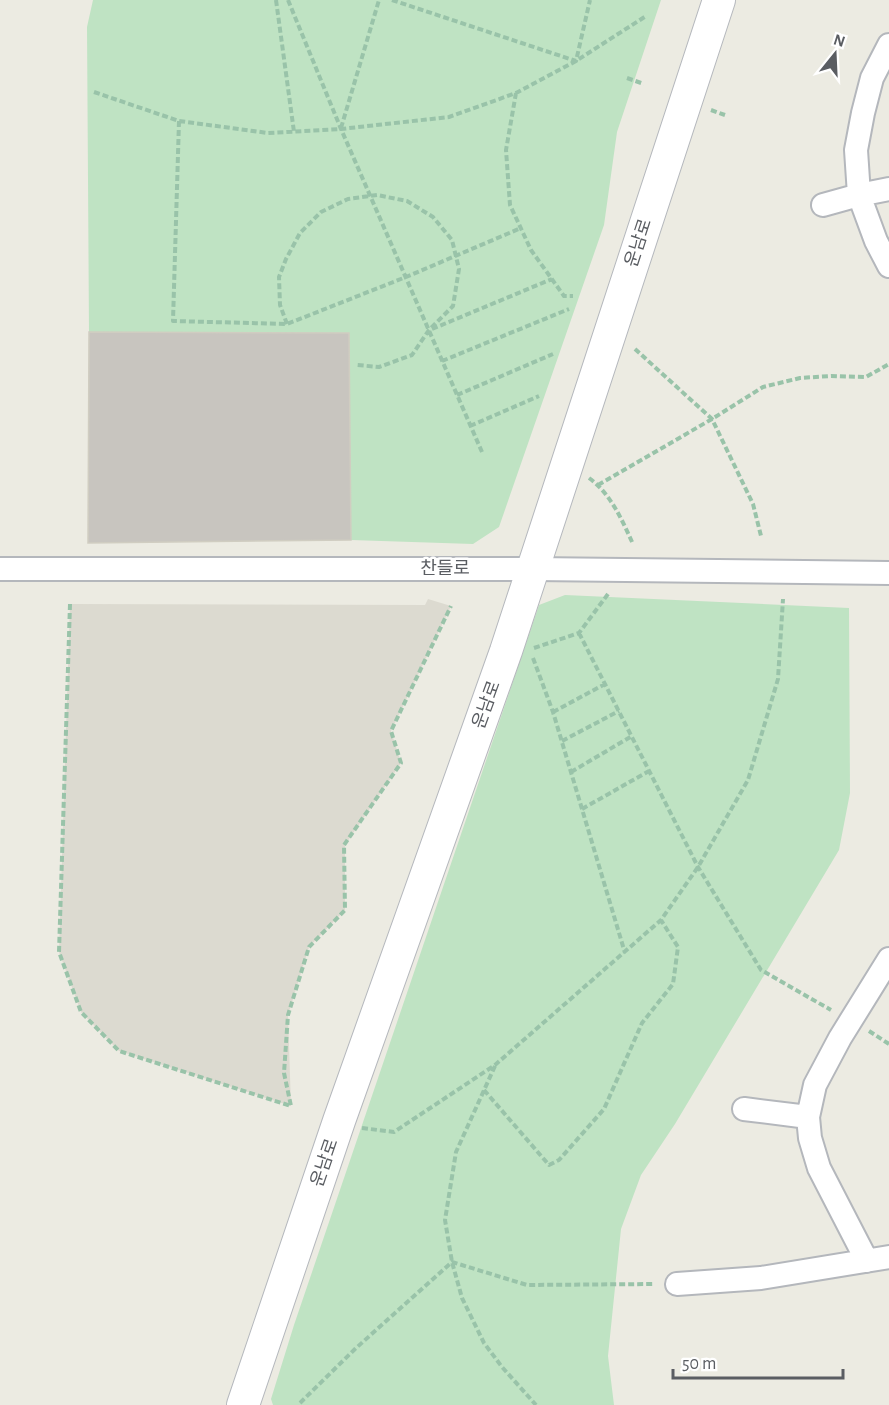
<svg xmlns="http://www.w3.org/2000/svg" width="889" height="1405" viewBox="0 0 889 1405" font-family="'Alegreya Sans','Noto Sans KR',sans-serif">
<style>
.education{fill:#dcdad0}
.green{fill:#bfe3c3}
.building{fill:#c8c5bf;stroke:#d0cdc1;stroke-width:1.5}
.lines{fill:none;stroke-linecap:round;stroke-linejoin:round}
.street-casing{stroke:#b4b7bc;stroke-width:26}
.secondary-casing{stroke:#b5b8bd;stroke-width:34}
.path{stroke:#99c3a9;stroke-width:4;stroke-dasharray:6 3;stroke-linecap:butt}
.street{stroke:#fff;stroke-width:22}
.secondary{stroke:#fff;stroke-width:32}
.labels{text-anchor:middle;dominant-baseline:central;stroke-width:5;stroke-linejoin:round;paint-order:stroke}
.street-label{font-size:18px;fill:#5a5d62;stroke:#fff}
</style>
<rect width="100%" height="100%" fill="#ecebe2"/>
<path class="education" d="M428,599L451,606L391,731L401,763L345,845V910L309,947L288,1015L291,1106L119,1051L81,1012L59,952L70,604L425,605Z"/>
<path class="green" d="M93,0H661L617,132L604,225L499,527L473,544L351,540L89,332L87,27Z
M565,595L849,608L850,793L839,850L675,1124L641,1175L621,1229L608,1356L614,1405H273L271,1399L294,1325L539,605Z"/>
<path class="building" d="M89,332L349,333L351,540L88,543Z"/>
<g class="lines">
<g class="street-casing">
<path id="street" d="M889,45L872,78L863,113L856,150L859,195L876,241L889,266
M823,205L859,195L889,189
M0,569H533L889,573
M744,1109L808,1117
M867,1261L819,1168L810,1138L808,1117L815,1085L840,1038L889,959
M677,1284L761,1278L889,1257"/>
</g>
<g class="secondary-casing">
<path id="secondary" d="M243,1405L339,1121L506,651L719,0"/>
</g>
<path class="path" d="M276,0L294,132
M288,0L341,129L482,452
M392,0L576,61L590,0
M627,78L644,84
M94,92L179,121L268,133L341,129L449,117L516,93L576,61L646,16
M516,93L506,150L510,205L531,250L564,296H573
M711,110L725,115
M179,121L173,321L287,324L406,277L521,228
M341,128L379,0
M287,324L280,305L279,277L286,259L300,233L321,212L348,199L377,195L407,201L433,217L452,240L459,269L453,306L429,330L412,355L379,367L357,365
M432,329L552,279
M635,349L712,419L753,504L761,536
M442,361L569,309
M457,395L553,354
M470,426L539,396
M589,478C611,494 622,520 633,544
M598,485L712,419L763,387L800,378L831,376L866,377L889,364
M70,604L59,952L81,1012L119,1051L291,1106L284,1073L288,1015L309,947L345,910L344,845L401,763L391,731L451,606
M579,633L698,867L761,970L831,1010
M534,648L579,633L608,594
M533,658L553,712L625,953
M553,712L605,684
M562,741L619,711
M571,772L632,736
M582,809L649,771
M869,1031L889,1044
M495,1066L456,1152L445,1220L452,1262L462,1298L484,1343L502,1367L536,1405
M484,1090L549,1165L559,1160L604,1109L642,1023L673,984L678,947L661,920
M362,1128L394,1132L495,1065L661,920L698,867L748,780L778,679L783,599
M300,1403L355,1349L452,1262L527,1285L655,1284"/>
<use href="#street" class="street"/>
<use href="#secondary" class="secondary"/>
</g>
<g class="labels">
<g class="street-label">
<text transform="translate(639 243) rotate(-72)">운남로</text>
<text x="445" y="569">찬들로</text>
<text transform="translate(487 705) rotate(-70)">운남로</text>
<text transform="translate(325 1163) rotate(-71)">운남로</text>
</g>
</g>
<g transform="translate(835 54) rotate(18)" stroke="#ffffff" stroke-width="4.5" paint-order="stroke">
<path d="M0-4.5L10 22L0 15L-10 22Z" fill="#5a5d62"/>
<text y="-9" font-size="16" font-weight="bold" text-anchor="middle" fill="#5a5d62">N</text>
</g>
<path d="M673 1369v9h170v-9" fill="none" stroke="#5a5d62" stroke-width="3"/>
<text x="682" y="1369" font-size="18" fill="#5a5d62" stroke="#ffffff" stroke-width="4.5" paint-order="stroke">50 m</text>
</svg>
